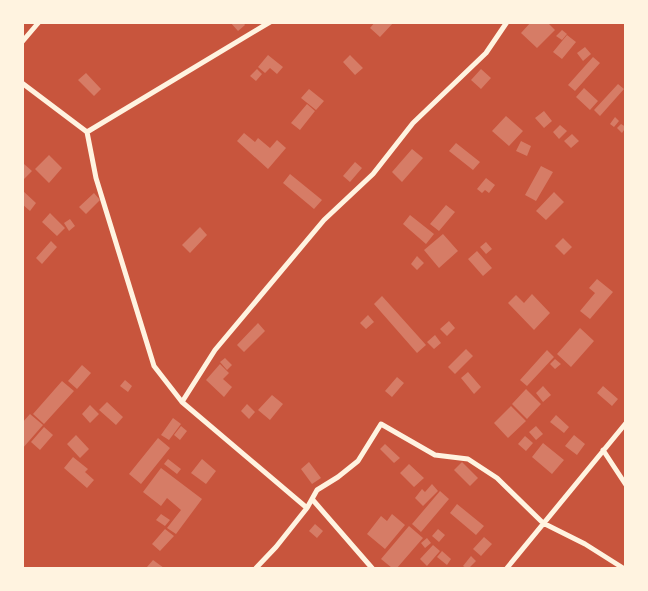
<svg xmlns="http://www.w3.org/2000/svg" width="648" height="591" viewBox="0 0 648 591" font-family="Helvetica,sans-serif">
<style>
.building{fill:#d67c66}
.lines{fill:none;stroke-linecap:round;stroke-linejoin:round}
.minor{stroke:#fff3e0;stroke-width:5}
</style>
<rect width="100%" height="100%" fill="#c8553d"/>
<path class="building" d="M230,22H243L245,25L238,31Z
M375,22H394L380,37L370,28Z
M531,22H547L555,30L537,48L521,33Z
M562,30L567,34L562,40L556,36Z
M567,35L576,42L562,59L553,52Z
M585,47L591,54L583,61L577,53Z
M268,55L283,67L277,74L270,68L265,73L258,67Z
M350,55L363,68L355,75L343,62Z
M593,57L600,63L575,91L568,85Z
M257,69L262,74L256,81L250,76Z
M481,69L491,78L481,89L471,80Z
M86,73L101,89L94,96L78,80Z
M618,84L624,89L600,116L594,110Z
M584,88L598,101L590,110L576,97Z
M309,89L324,101L316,110L301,98Z
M307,104L315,111L300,130L291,123Z
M544,111L552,121L544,128L535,118Z
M506,116L523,131L509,146L492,131Z
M615,117L619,121L614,127L610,124Z
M621,124L626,127L622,133L617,128Z
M560,125L567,131L559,139L553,132Z
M244,133L255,142L258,138L270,148L277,140L286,148L268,169L237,141Z
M572,134L579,141L571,148L564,141Z
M521,141L531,146L527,156L516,151Z
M456,143L480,162L473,170L449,151Z
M412,149L423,158L402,182L392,172Z
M49,155L62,168L49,183L35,169Z
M355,162L362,168L350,182L343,176Z
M24,164L32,171L22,181V166Z
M541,166L553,172L536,201L525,195Z
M290,174L322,200L314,209L283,183Z
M486,178L495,185L489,193L485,190L482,193L477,189Z
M22,190L36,203L30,211L22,204Z
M554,192L564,202L546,220L536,211Z
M94,193L100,200L86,214L79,207Z
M446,205L455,212L439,231L430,224Z
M50,213L65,228L57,236L42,222Z
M410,215L434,234L426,244L403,224Z
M70,219L75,226L69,231L64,223Z
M200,227L207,235L190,253L182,245Z
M443,234L458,251L439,268L424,250Z
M563,238L572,247L564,255L555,246Z
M51,241L57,247L42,264L36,258Z
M486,242L492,249L486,254L480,247Z
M477,251L492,268L483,276L468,259Z
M417,256L424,263L417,270L411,264Z
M597,279L613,292L590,319L580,311L595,293L589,288Z
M532,294L550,313L534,330L508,303L516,295L524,303Z
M382,296L426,345L417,353L374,304Z
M368,315L374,322L366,329L360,323Z
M449,321L455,328L447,336L440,329Z
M258,323L265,331L244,352L237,345Z
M580,328L594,341L571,367L557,354Z
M435,335L441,343L434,349L427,342Z
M466,349L473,356L455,374L448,367Z
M547,350L554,357L527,386L520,380Z
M225,358L232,365L227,370L220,362Z
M555,359L561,364L555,369L550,364Z
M220,364L229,373L223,379L232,387L224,397L206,380Z
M82,365L91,373L77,389L68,381Z
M468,372L481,387L474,394L461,378Z
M397,377L404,383L392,397L385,391Z
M125,380L132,386L128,392L120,386Z
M62,381L74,391L44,424L33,414Z
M543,386L551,395L543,402L536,393Z
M603,386L618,399L612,406L597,393Z
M526,389L541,404L527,419L512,404Z
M272,395L283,404L270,420L258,410Z
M107,402L123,417L116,425L99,410Z
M247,404L255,412L249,419L241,411Z
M90,405L99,414L90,423L82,414Z
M511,406L526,421L508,438L494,423Z
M30,414L43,425L22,449V423Z
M556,415L569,427L564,433L550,422Z
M173,418L181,424L169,440L161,435Z
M181,426L187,431L180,440L174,435Z
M536,426L543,434L536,440L529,432Z
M44,427L53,435L40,450L31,442Z
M76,435L89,449L80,458L67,444Z
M574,435L585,444L577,455L565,446Z
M525,436L533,443L526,451L518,444Z
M158,438L170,448L141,484L129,474Z
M543,443L564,460L552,474L532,457Z
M385,444L400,458L394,463L380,449Z
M73,457L88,469L85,472L94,480L87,488L64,468Z
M168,459L181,469L177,474L164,464Z
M202,459L216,471L206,484L191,473Z
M309,462L321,478L312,484L301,469Z
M462,462L478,478L470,486L454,470Z
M409,464L424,478L414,487L400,473Z
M161,468L202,499L176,534L167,528L181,510L167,498L161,506L143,492Z
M432,484L438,491L423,506L415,498L422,489L425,492Z
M440,491L449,499L421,532L412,524Z
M457,504L484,526L476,535L450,513Z
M161,514L170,520L165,526L156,520Z
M392,514L405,525L385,549L367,534L381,516L387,521Z
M315,524L323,531L317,538L309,531Z
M409,526L423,538L397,568H392L381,559Z
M165,529L174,536L160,551L152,544Z
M438,529L445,535L439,542L432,536Z
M484,537L492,544L481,556L473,549Z
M427,538L431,543L425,548L421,543Z
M433,545L440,551L427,566L420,559Z
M442,551L451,559L447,565L437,557Z
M471,556L476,561L469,568H466L463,566Z
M153,560L164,568L147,567Z"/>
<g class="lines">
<path class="minor" d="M22,42L39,22
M22,83L87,132L96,178L154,366L182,402L307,508L276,547L256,568
M87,132L270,22
M182,402L215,350L324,220L373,174L413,123L486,53L507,22
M603,450L626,485
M312,499L372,568
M307,508L317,490L338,477L358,461L381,424L435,455L468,459L497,478L543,523L585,544L623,568
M507,568L626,423"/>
</g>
<rect width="648" height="591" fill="none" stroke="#fff3e0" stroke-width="48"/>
</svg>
